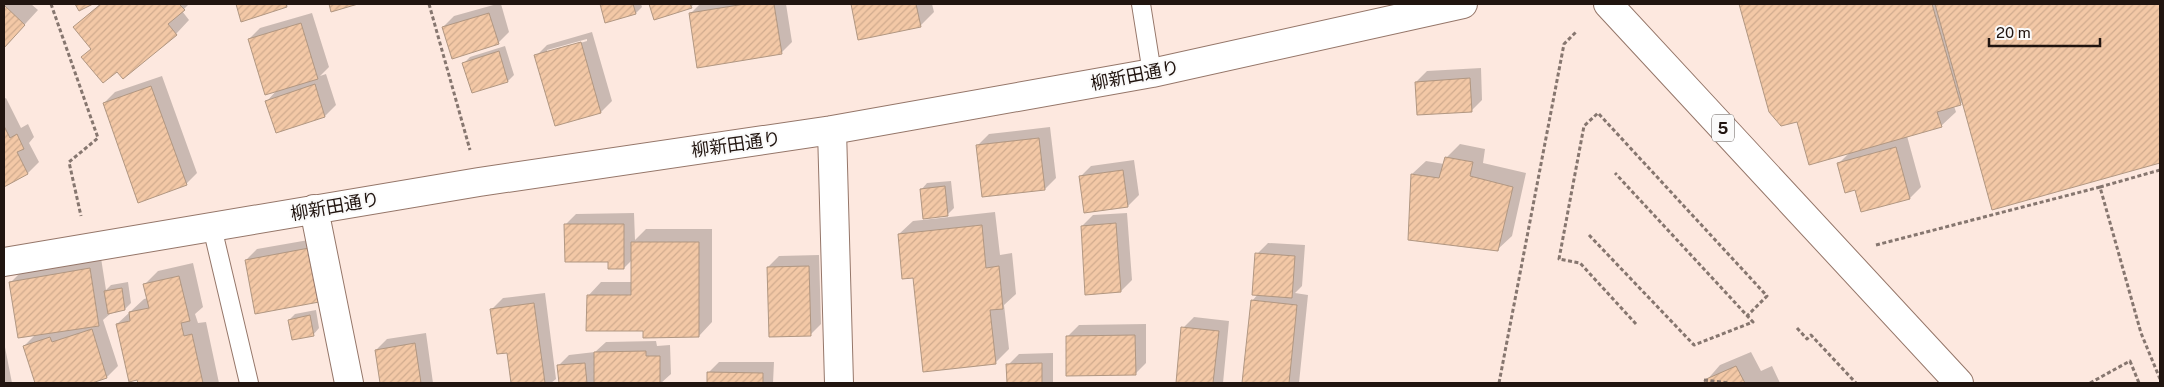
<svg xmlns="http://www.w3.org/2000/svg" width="2164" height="387" viewBox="0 0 2164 387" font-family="'Public Sans','Noto Sans JP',sans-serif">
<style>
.shadow{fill:#0003;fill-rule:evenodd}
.building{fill:url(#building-hatch);stroke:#b19782}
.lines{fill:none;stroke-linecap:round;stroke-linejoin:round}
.service-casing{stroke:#957669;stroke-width:20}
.minor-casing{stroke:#957669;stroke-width:30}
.primary-casing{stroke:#957669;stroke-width:30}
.path{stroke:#86766f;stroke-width:3;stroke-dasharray:4 2.5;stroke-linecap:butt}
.service{stroke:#fff;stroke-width:18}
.minor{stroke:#fff;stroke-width:28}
.primary{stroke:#fff;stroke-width:28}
.labels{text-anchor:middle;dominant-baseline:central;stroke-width:4;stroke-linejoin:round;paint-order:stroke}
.shield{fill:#fafafa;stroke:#625a56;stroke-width:1}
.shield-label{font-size:16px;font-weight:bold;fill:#211510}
.street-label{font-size:18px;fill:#211510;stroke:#fafafa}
</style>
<defs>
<pattern id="building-hatch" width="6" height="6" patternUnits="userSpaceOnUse" patternTransform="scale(1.25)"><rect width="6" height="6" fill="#f3c8a6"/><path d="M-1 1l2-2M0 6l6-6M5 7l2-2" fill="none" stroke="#d0ab8e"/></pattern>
</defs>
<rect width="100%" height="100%" fill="#fde8df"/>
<path class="shadow" d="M4,4H31L38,10L4,47Z
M100,4H189L182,11L189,20L176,34L117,70L83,57L92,48L74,27Z
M237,4H289L287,6L242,20Z
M497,4H501L509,32L498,43L443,27L454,16Z
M601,4H641L642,7L636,13L606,21Z
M650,4H694L691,7L655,19Z
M700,4H786L792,42L781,53L691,13Z
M852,4H932L934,12L920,26L859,39Z
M1740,4H2160V162L1993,209L1963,102L1954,106L1956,112L1941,126L1907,136L1921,187L1910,198L1862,211L1856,189L1838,164L1849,153L1798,120L1770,111Z
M312,13L329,67L320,76L326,74L336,105L325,116L276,131L267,101L277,90L249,39L260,28Z
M592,32L612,101L601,112L556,125L536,56L547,45ZM587,39V41L547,53V50Z
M505,46L514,75L508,81L464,63L470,57Z
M1481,68L1482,100L1471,111L1416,82L1427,71Z
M162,76L197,173L186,184L104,103L115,92Z
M6,98L21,128L28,124L34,137L29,143L39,162L28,173L4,186V99Z
M1050,127L1056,178L1045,189L978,145L989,134Z
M1460,144L1485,149L1483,163L1526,173L1512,236L1498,249L1412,174L1426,161L1444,164L1446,158Z
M1134,160L1139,195L1128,206L1080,177L1091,166Z
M951,181L954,208L948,214L924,217L921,190L927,183Z
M995,212L1000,255L1012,253L1016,294L1004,305L1009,349L995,363L914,276L899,234L913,221Z
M634,213L635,240L646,229H712V322L699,336L644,329L588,296L601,282H632V260L624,268L609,260L565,225L576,214Z
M1127,213L1132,280L1121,291L1082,226L1093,215Z
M320,238L329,290L246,260L257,249Z
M1268,243L1305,245L1302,286L1295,293L1308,295L1299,383H1243L1252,301L1258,294L1257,254Z
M819,255L821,324L810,335L768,267L779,256Z
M101,258L106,290L111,285L128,282L131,303L125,309L110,314L103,320L118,366L107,377L87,383H36L24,346L36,334L11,282L22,271Z
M193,263L203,307L195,314L198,323L206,322L219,383H139L117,324L144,299L148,298L145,284L158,271Z
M545,293L556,379L551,383H512L508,351L492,309L503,298Z
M316,310L319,328L313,335L289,320L295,314Z
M1194,317L1229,321L1223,383H1177L1183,328Z
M1146,324V363L1135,374L1068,336L1079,325Z
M426,333L433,383H381L376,350L387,339Z
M656,341L657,346L670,345L671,374L661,383H560L558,366L569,355L595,352L606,342Z
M4,342L12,383H4Z
M1751,352L1761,371L1772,366L1780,383H1700L1706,381L1720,365Z
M1053,353V383H1008V365L1019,354Z
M719,362H774L773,383H708V373Z"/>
<path class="building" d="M75,4H93L79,11Z
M101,4H179L185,10L168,24L177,35L123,79L117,72L103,83L81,57L91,49L73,27Z
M236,4H286L287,7L241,22Z
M329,4H358L331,12Z
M600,4H633L636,14L605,23Z
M649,4H690L692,8L654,20Z
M745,4H774L782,54L697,68L689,13Z
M851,4H916L921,27L858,40Z
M1739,4H1932L1961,105L1937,112L1942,127L1809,165L1797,122L1781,126L1769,112Z
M1935,4H2160V163L1992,210Z
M4,5L25,25L4,48Z
M489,13L499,44L452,59L442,27Z
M301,23L318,79L265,95L248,39Z
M581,42L601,113L555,126L534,55Z
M499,51L508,82L472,93L462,63Z
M1470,78L1472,112L1417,115L1415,82Z
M315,84L325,117L276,133L265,101Z
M151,86L187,185L138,203L103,103Z
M4,126L10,138L17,134L24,149L17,152L28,174L4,187Z
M1039,138L1045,190L982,197L976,145Z
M1896,147L1910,199L1861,212L1855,190L1845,193L1837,163Z
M1445,157L1473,162L1470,176L1513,187L1498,251L1408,240L1411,174L1439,178Z
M1123,170L1128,207L1084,213L1079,176Z
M945,186L948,216L923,219L920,189Z
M1116,223L1121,292L1085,295L1081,226Z
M564,224H624V269H608V262H565Z
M982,225L986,268L999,266L1003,309L990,310L996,364L923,372L913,278L902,279L898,234Z
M631,242H699V337L643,338V331H586L587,295H631Z
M309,248L319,302L255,314L245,260Z
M1255,253L1295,256L1292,298L1252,295Z
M809,266L811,336L769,337L767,267Z
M90,268L99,326L18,338L9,282Z
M179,276L190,321L181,323L184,336L192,334L203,383H138L137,380L129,382L116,324L130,321L129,312L149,308L143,284Z
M122,288L125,310L108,314L104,291Z
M1251,300L1297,305L1289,383H1242Z
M534,303L545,383H511L507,353L497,354L490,309Z
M310,315L314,336L292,340L288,320Z
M1181,327L1219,331L1213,383H1176Z
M92,329L107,378L92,383H35L23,346L50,337L52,342Z
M1135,335L1136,375L1066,376V336Z
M415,343L421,383H380L375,350Z
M646,351V356H660V383H594V352Z
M585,363L587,383H559L557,365Z
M1042,363V383H1007L1006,364Z
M1736,366L1745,383H1705L1704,380Z
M707,372L763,373V383H707Z"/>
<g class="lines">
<g class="service-casing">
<path id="service" d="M1141,4L1152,73
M212,227L249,383"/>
</g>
<g class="minor-casing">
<path id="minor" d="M832,130L839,383
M314,209L349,383
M4,262L479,182L832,130L1152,73L1463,4"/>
</g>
<g class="primary-casing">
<path id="primary" d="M1608,4L1959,383"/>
</g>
<path class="path" d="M51,4L98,138L69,162L81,216
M429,4L470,150
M2160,170L2100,187L2141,333L2160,379
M1589,235L1694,345L1753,322L1615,173
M1876,245L2100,187
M1636,324L1580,263L1559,259L1584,126L1598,113L1767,296L1747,316
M1797,328L1807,339L1811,335L1856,383
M1704,380L1729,383
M1499,383L1564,44L1577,31
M2090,383L2130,361L2139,383"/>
<use href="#service" class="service"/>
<use href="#minor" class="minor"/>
<use href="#primary" class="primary"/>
</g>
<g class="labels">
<rect class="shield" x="1712" y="114.5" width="22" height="27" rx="4"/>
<g class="shield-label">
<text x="1723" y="128">5</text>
</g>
<g class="street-label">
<text transform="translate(1135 75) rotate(-11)">柳新田通り</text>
<text transform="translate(736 144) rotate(-8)">柳新田通り</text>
<text transform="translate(335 206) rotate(-10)">柳新田通り</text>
</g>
</g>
<rect width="2164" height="387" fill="none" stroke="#211510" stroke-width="10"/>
<path d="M1989 38v8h111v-8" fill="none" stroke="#211510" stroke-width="2.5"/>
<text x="1996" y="38" font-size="15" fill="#211510" stroke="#fafafa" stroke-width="4" paint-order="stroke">20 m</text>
</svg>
